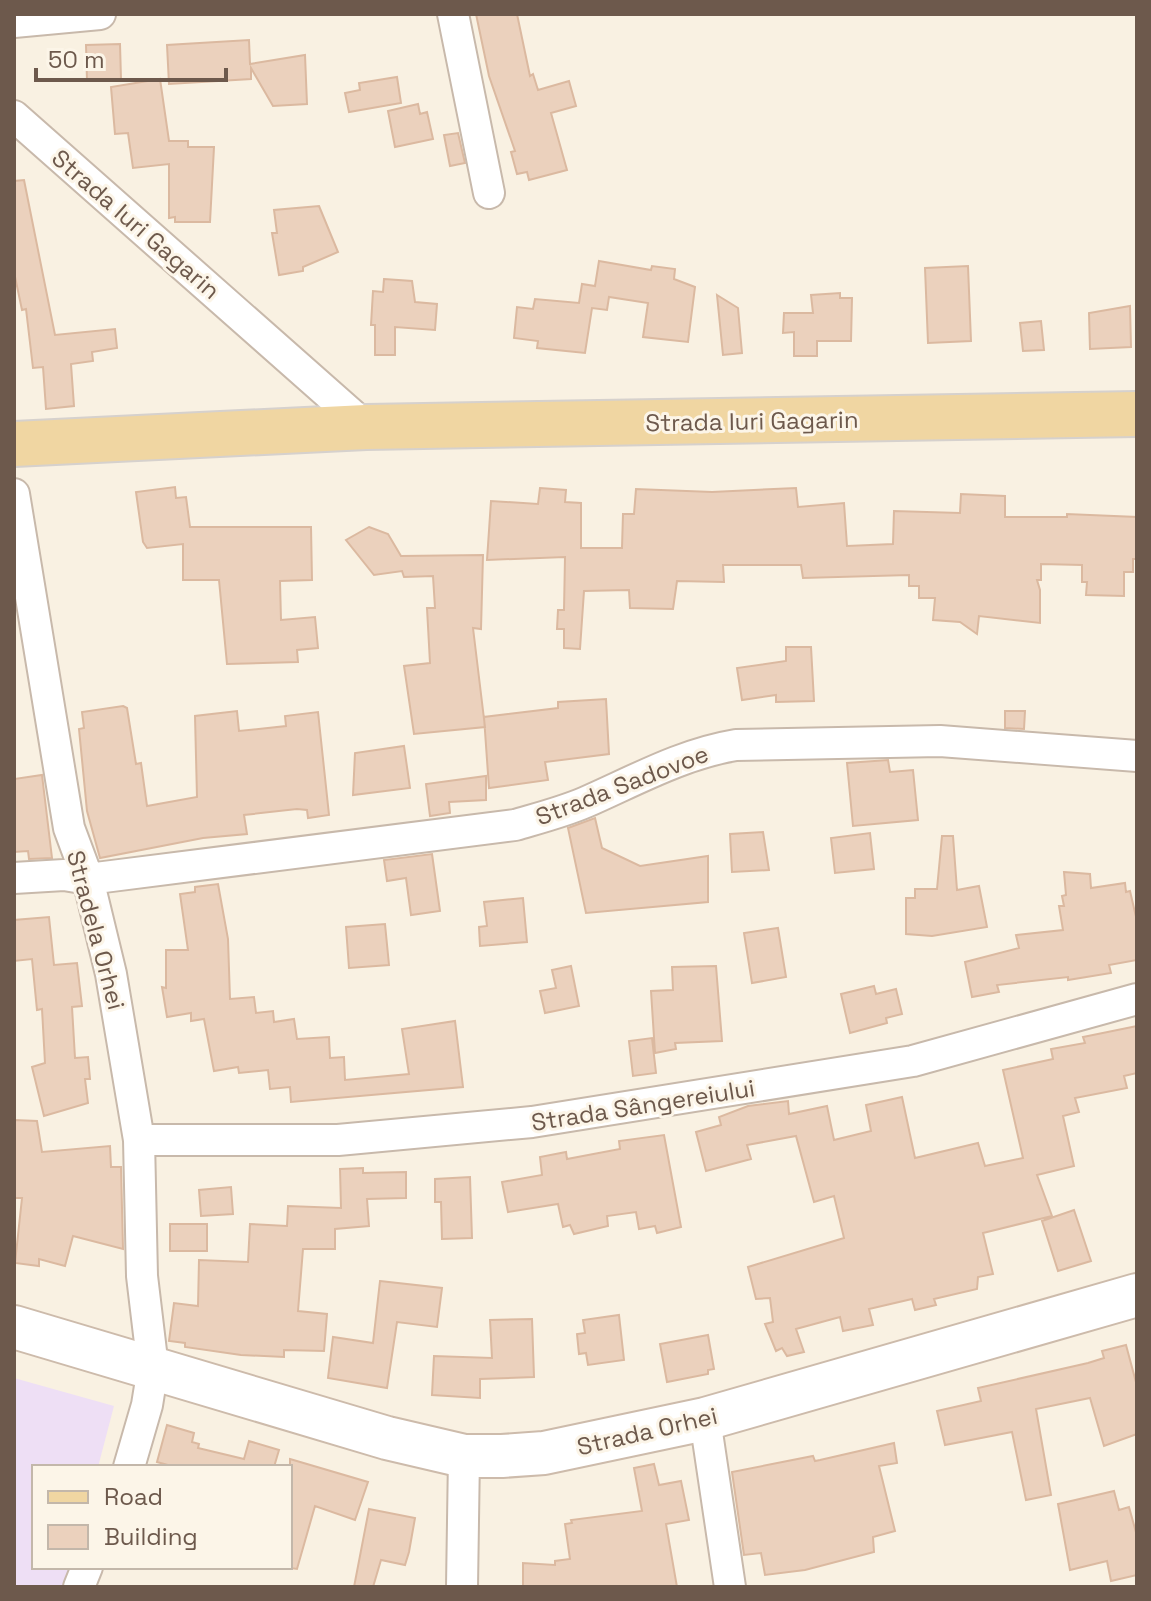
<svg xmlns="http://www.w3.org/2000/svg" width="1151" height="1601" viewBox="0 0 1151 1601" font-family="'Space Grotesk',sans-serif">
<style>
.education{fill:#eedff5}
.building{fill:#ebd1bd;stroke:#dbb9a0;stroke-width:2}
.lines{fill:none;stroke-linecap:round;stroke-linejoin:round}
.street-casing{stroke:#c8b9ab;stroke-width:34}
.secondary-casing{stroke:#cdbbab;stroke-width:46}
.primary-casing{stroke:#d6d1cd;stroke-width:48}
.street{stroke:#fff;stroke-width:30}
.secondary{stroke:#fff;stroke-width:42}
.primary{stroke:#f0d6a2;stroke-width:44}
.labels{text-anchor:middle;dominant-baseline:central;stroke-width:6;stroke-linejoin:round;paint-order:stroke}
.street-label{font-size:24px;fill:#6d594c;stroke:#fcf5e8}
</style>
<rect width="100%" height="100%" fill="#f9f1e2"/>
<path class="education" d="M14,1378L114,1406L98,1467H34V1567H71L66,1587H14Z"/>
<path class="building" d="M476,14H517L530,76L533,74L538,90L569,81L576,106L551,113L567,170L529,180L527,172L517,174L511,152L515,151L489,76Z
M249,40L250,64L305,55L307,104L273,106L251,68V79L169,84L167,45Z
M120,44L121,79L87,80L86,45Z
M397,77L401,103L349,112L345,93L360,90L359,83Z
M160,79L169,141H188V147H214L210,222H175V217L169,218V164L133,168L128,133L115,134L111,87Z
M418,104L420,114L427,112L433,139L395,147L388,111Z
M458,133L465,163L450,166L444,135Z
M24,180L55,335L115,329L117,348L92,352L93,361L71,364L74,406L46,409L43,367L33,368L26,309L22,310L14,272V181Z
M319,206L338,252L303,267V271L279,275L272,233H277L274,210Z
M599,261L651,270L652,266L675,269L674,279L695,287L688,342L643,337L648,303L609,297L607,310L592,308L585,353L537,348L538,341L514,338L517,307L533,309L535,299L579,303L582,284L595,286Z
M968,266L971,341L928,343L925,268Z
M384,279L412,281L415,302L437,304L435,330L395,327V355H375V325H371L373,291L383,292Z
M840,293V298H852L851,341H817V356H794V332L783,333L784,313H813L811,295Z
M717,295L738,308L742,353L723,355Z
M1130,306L1131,347L1090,349L1089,313Z
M1041,321L1044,350L1023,351L1020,323Z
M175,487L176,498L186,497L190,527H311L312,580L280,581L281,620L315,617L318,648L297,650L298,662L227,664L219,580H183V544L147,548L143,542L136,492Z
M540,488L566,490L565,502L581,503V548H622L623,514H634L636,489L712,492L796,488L798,507L844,503L847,546L893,544L894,511L960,513L961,494L1005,496V517H1067V514L1137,517V559H1133V572H1124V596L1086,595L1087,582H1082V565L1041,564V580H1037L1040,590V623L979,616L977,634L960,622L933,620L935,598H919V586H909V575L803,578L801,565H723L724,582L677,581L673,609L630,608L629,590L584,591L580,649L564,648V629H557L558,610H564L565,557L487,560L491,501L538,504Z
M369,527L388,534L401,556L483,555L481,629L473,628L485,727L414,734L404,666L430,663L427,608H435L433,576L404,577L402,571L374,575L346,540Z
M786,647H811L814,701L776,702V695L742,700L737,668L786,661Z
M606,699L609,754L545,762L548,780L489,788L484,717L558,708V702Z
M123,706L127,708L136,764L141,763L147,806L197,797L195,716L237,711L239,731L286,726L285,716L318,712L329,815L308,818L307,810L297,809L244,815L247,834L203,838L100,858L87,811L79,729L84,728L82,712Z
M1005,711H1025L1024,729L1005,728Z
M404,746L410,788L353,795L355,753Z
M888,760L890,772L913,770L918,820L853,826L847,763Z
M42,775L52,858L29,859L28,851L14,852V779Z
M486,776V800L449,802L450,813L430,816L426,784Z
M595,818L602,848L640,866L708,856V902L586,913L568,828Z
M763,832L769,870L732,872L730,834Z
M870,833L874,869L835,873L831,838Z
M942,836H953L957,890L979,886L987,927L932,936L906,934V898H915V889H937Z
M432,854L440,911L411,915L406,878L387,881L384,860Z
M1064,872L1090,874L1091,888L1125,883L1126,892L1130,891L1137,921V960L1109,965L1111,973L1068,980V977L997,985L999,992L972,997L965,962L1019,948L1016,935L1063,930L1059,906H1064L1062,896L1066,895Z
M218,884L228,939L230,999L254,997L256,1013L273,1011L274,1022L294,1019L297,1039L329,1037L330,1058L344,1057L345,1080L409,1074L402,1029L455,1021L463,1087L291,1102L290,1087L270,1089L268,1070L239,1073L238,1067L214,1071L204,1019L191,1021V1013L167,1017L162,987L166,988V950H188L180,894L195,892V887Z
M523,898L527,942L480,946L479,927L487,926L484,902Z
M49,917L54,965L77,963L82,1006L72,1007L75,1058L88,1057L90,1079H85L88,1103L44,1116L32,1067L45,1063L42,1009L37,1010L32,959L14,961V920Z
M385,924L389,965L349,968L346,927Z
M778,928L786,977L752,983L744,933Z
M571,966L579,1006L545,1013L540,991L556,988L552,970Z
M716,966L722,1041L675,1043L676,1049L655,1053L651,991L673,990L672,967Z
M874,986L876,994L896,989L902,1014L886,1018L887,1023L850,1033L841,994Z
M1137,1026V1073L1124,1076L1127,1088L1075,1098L1079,1112L1063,1116L1074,1166L1037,1175L1052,1216L983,1233L993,1274L978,1277L977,1289L934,1299L936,1305L915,1310L912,1299L869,1309L873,1325L843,1331L840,1317L796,1329L804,1352L787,1356L782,1348L776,1351L765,1324L773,1322L770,1298L756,1299L748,1267L844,1238L834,1196L814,1202L796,1136L747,1145L751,1159L706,1171L696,1132L721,1125L719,1117L748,1106L788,1101L789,1114L827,1106L834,1140L871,1131L866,1105L902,1097L915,1158L978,1143L985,1166L1023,1158L1003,1070L1053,1059L1051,1049L1085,1043L1083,1037Z
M652,1038L656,1073L633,1076L629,1041Z
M14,1120L37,1121L42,1152L110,1146L111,1167H121L123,1249L73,1236L65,1266L39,1259V1266L15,1263L22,1198H14Z
M664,1135L681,1227L657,1233L655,1226L639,1229L636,1212L607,1216L608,1226L574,1234L570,1225L563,1227L558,1204L508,1212L502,1182L542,1175L540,1157L566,1152L567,1159L620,1149L619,1141Z
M363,1168V1173L406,1172V1198L367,1199L369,1226L335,1229V1249H303L298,1311L327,1314L324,1351L284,1350V1357L241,1355L185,1347V1343L169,1341L174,1303L198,1306L199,1260L248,1262L250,1224L287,1226L288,1206L341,1208L340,1169Z
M470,1177L472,1238L442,1239L441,1202H435V1179Z
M231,1187L233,1214L201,1216L199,1190Z
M1074,1210L1091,1261L1058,1271L1042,1221Z
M170,1224H207V1251H170Z
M380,1281L442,1288L437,1327L397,1322L387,1388L328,1378L333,1337L373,1343Z
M619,1315L624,1360L588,1365L586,1353L579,1354L577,1334L585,1333L583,1320Z
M532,1319L534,1377L480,1379V1398L432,1395L434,1356L492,1358L490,1320Z
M708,1335L714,1369L708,1370V1374L667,1382L660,1344Z
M1126,1345L1137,1386V1434L1104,1446L1090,1398L1036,1409L1051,1495L1026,1500L1012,1432L945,1445L937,1411L981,1401L978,1388L1088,1363L1104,1358L1102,1351Z
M167,1425L194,1433L192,1442L199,1444L198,1448L244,1459L249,1441L279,1450L274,1467H175L157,1462Z
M894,1443L897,1463L879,1466L895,1531L873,1537L874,1552L805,1570L765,1575L761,1553L744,1555L732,1472L813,1456L815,1461L820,1460Z
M290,1459L368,1482L355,1520L315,1506L297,1569L290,1568Z
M654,1464L659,1485L681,1481L689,1520L666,1524L677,1587H523V1563L555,1565V1561L570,1559L565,1524L572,1523L571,1520L642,1511L634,1468Z
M1114,1491L1119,1510L1129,1507L1137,1536V1575L1111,1581L1107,1561L1070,1570L1058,1504Z
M369,1509L415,1518L409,1552L405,1565L381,1560L373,1587H354Z"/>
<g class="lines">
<g class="street-casing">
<path id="street" d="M453,14L489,193
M14,22L100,14
M14,116L366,427
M14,494L69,828L88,879L111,974L139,1140L142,1276L153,1368L147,1405L129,1467
M14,878L64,875L88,879L515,825C539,818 563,812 586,802C636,780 682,754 736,745L940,741L1137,756
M139,1140H338L532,1122L913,1061L1137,999
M705,1419L730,1587
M79,1587L87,1567
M462,1587L464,1456"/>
</g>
<g class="secondary-casing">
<path id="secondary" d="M14,1327L387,1438L464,1456H502L544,1453L705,1419L1137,1295"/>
</g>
<g class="primary-casing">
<path id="primary" d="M14,444L366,427L1137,414"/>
</g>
<use href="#street" class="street"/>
<use href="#secondary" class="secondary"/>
<use href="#primary" class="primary"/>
</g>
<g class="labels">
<g class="street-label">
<text transform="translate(136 224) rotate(41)">Strada Iuri Gagarin</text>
<text transform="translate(752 421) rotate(-1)">Strada Iuri Gagarin</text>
<text transform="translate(622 785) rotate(-21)">Strada Sadovoe</text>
<text transform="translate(96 930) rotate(75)">Stradela Orhei</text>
<text transform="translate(643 1105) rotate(-9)">Strada Sângereiului</text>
<text transform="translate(647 1431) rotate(-13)">Strada Orhei</text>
</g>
</g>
<rect width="1151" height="1601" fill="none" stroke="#6d594c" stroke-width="32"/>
<rect x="32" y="1465" width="260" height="104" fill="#fcf5e8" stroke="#c3b7aa" stroke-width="2"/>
<rect x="48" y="1491" width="40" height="12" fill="#f0d6a2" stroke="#c3b7aa" stroke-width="2"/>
<text x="104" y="1505" font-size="24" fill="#6d594c">Road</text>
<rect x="48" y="1525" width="40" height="24" fill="#ebd1bd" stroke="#c3b7aa" stroke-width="2"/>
<text x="104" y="1545" font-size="24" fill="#6d594c">Building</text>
<path d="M36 68v12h190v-12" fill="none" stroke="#6d594c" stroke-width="4"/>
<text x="48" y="68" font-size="24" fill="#6d594c" stroke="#fcf5e8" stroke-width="6" paint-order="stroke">50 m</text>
</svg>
